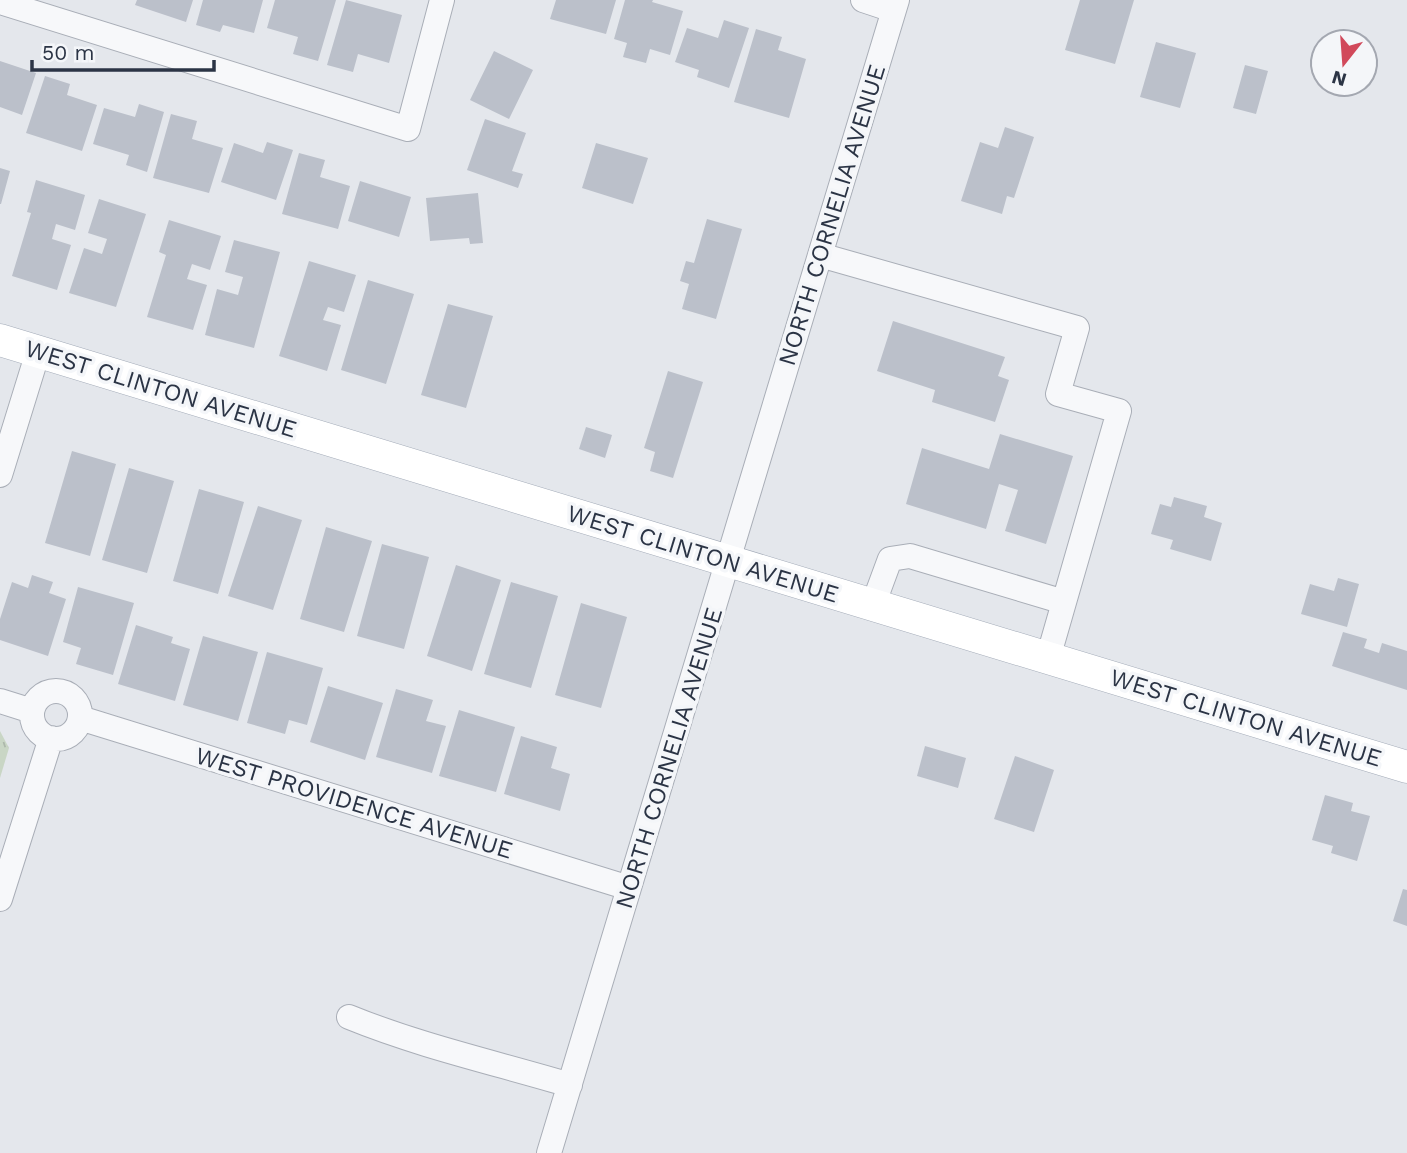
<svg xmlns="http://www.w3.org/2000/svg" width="1407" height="1153" viewBox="0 0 1407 1153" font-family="'Work Sans',sans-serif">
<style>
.grass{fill:url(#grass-tufts)}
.building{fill:#bbc0ca}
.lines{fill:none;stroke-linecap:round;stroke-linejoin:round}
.minor-casing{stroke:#a9aeb7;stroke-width:26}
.major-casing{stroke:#a3abb8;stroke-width:33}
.minor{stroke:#f7f8fa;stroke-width:24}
.major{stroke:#fff;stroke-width:32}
.labels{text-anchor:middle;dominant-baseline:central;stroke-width:7;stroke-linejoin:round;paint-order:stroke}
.street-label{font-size:24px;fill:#2b3445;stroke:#f4f6f9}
</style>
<defs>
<pattern id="grass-tufts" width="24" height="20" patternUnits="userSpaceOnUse" patternTransform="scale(1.75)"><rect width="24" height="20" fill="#c9d6c5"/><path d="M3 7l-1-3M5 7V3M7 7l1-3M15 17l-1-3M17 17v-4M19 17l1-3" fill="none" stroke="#adb8ab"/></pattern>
</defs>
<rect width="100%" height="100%" fill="#e4e7ec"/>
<path class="grass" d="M0,731L9,748L0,778Z"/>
<path class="building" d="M137,0H193L186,22L135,5Z
M203,0H263L254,33L223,25L220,32L196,25Z
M275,0H336L318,61L293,54L298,37L267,28Z
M346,0L402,15L389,63L358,54L353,72L327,65Z
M556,0H616L606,34L550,19Z
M625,0H653L652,2L683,11L670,55L650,49L646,63L623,57L627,43L614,39Z
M1080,0H1134L1115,64L1065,50Z
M724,20L749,28L729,88L697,77L699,70L675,62L687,28L718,38Z
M756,29L782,37L778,50L806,59L789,118L734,102Z
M1156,42L1196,53L1180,108L1140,97Z
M494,51L533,70L509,119L470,100Z
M0,61L36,73L22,115L0,107Z
M1245,65L1268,71L1256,114L1233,108Z
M45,76L70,84L67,95L97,105L82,151L26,133Z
M139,104L164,112L147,172L126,165L129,155L93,144L104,108L135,117Z
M171,114L197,121L192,139L223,148L209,193L153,178Z
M485,119L526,133L512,171L523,174L518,188L467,170Z
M1005,127L1034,137L1014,198L1007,196L1002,214L961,201L980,142L998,148Z
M267,142L293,150L276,200L221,182L234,143L263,153Z
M596,143L648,158L633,204L582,188Z
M299,153L325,160L320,177L350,186L338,229L282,214Z
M0,168L10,171L1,204H0Z
M36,180L85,195L75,230L56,224L52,239L71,245L57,290L12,276L31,213L27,212Z
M360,181L411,197L399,237L348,221Z
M478,193L483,243L470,244L469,238L430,241L426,198Z
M99,199L146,214L116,307L69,293L84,248L102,254L107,239L88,233Z
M707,219L742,229L716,319L682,309L689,284L680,281L686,261L694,263Z
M169,220L221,236L210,270L192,264L187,279L207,285L193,330L147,317L166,255L159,252Z
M234,240L280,252L254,348L205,335L217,289L238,295L243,277L225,272Z
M309,261L356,275L344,312L328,307L323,320L341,325L327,371L279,356Z
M368,280L414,294L386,384L341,370Z
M448,304L493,316L466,408L421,395Z
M893,321L1005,357L998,376L1009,380L995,422L932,402L935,390L877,371Z
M668,371L703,382L673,478L650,471L655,452L644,448Z
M586,427L612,435L605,458L579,449Z
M1000,434L1073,456L1046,544L1005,531L1018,490L999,484L986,529L906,504L922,448L989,469Z
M72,451L116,464L90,556L45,543Z
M129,468L174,481L147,573L102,560Z
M199,489L244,502L218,594L173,581Z
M1174,497L1207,506L1204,517L1222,523L1211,561L1170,549L1173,540L1151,534L1160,504L1171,507Z
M258,506L302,520L273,610L228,596Z
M326,527L372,541L344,632L300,619Z
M382,544L429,557L404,649L357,636Z
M456,565L501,580L472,671L427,656Z
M32,575L53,582L49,593L66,599L48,656L0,640V619L12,582L28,588Z
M1338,578L1359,584L1347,627L1301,614L1310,584L1334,591Z
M511,582L558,596L531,688L484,674Z
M78,587L134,603L113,675L76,664L81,648L63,642Z
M581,603L627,617L601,708L555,695Z
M136,625L173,637L171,643L190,649L175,701L118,684Z
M1343,632L1367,639L1364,648L1379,653L1382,643L1407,651V690L1332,666Z
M203,636L258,652L238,721L183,705Z
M267,652L323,668L307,725L289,720L285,734L247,723Z
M328,686L383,703L365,760L310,742Z
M396,689L433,700L426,721L446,726L432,773L376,757Z
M459,710L515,727L496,792L439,776Z
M521,736L557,747L551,768L570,774L560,811L504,794Z
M925,746L966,758L958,788L917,776Z
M1015,756L1054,770L1034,832L994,819Z
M1325,795L1353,803L1351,811L1370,816L1357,861L1331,853L1333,846L1312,840Z
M1403,889L1407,890V926L1393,921Z"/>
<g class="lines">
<g class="minor-casing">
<path id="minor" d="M863,0L893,10
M0,2L408,129L442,0
M820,255L1077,328L1058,394L1119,411L1048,658
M0,475L38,352
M873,605L890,559L910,556L1064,602
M32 715a24 24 0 1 1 48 0a24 24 0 1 1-48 0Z
M0,701L32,711
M80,718L629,888
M0,899L51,738
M349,1017C420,1046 496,1063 570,1085
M549,1153L897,0"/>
</g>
<g class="major-casing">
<path id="major" d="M0,340L1407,767"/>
</g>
<use href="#minor" class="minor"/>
<use href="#major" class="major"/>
</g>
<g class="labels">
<g class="street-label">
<text transform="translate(832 215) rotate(-73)">NORTH CORNELIA AVENUE</text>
<text transform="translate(161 389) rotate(17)">WEST CLINTON AVENUE</text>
<text transform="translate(703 554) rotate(17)">WEST CLINTON AVENUE</text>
<text transform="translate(1246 718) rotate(17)">WEST CLINTON AVENUE</text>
<text transform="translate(669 758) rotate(-73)">NORTH CORNELIA AVENUE</text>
<text transform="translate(354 803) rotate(17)">WEST PROVIDENCE AVENUE</text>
</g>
</g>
<g transform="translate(1344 63) rotate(197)"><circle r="33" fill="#f4f6f9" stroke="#a4a8b1" stroke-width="2"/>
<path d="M0-5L12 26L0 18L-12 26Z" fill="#d1495b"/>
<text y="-10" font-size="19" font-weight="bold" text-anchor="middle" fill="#2b3445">N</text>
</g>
<path d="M32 60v10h182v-10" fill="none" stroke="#2b3445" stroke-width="3.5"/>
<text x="42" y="60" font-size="21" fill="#2b3445" stroke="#f4f6f9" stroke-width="5" paint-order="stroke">50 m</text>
</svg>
